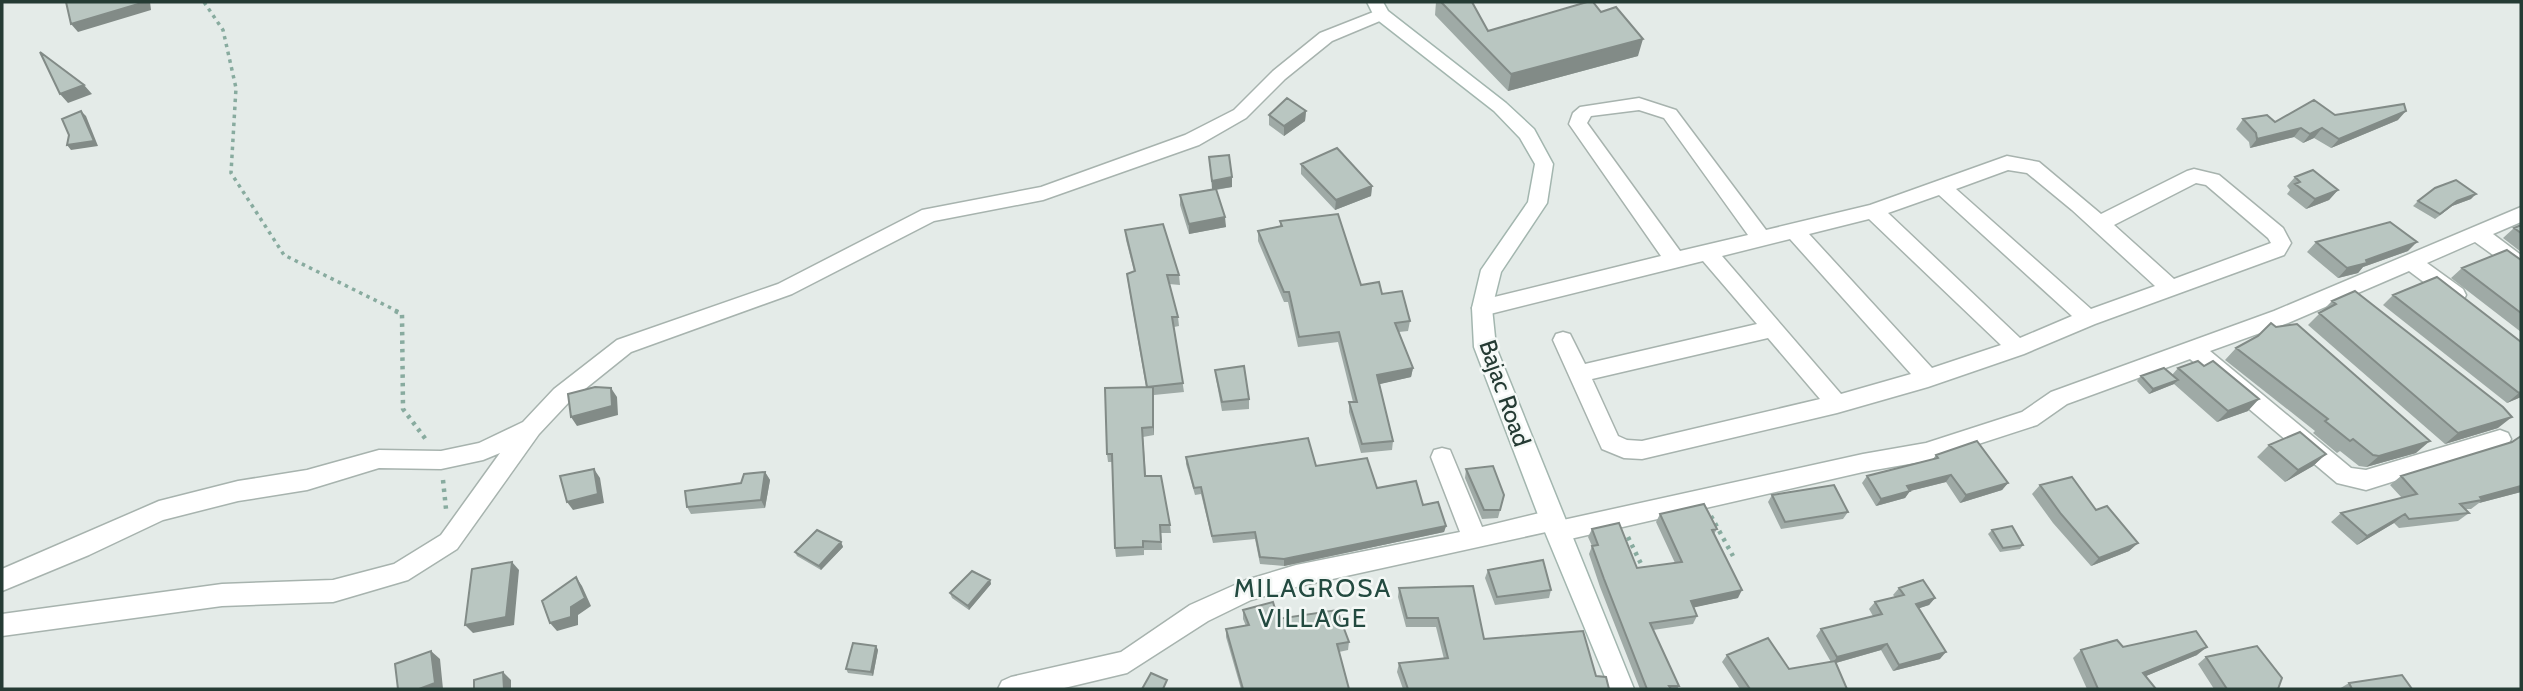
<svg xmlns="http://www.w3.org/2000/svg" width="2523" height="691" viewBox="0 0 2523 691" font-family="Cabin,sans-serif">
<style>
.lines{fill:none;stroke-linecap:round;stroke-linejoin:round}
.street-casing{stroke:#a7b3ae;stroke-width:3}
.secondary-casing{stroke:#a3b6af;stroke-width:3}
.path-far1{stroke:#88ab9f;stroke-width:3.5;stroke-dasharray:3.5 4.5;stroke-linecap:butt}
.path{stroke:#88ab9f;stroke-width:4.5;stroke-dasharray:3.5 5;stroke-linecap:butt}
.street{fill:#fff;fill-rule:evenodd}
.secondary{fill:#fff;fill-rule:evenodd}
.wall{fill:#9faaa6}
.shaded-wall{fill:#828b87}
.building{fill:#b9c6c1;stroke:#828b87;stroke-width:2}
.labels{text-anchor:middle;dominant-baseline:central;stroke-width:5;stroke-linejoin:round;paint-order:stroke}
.street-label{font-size:24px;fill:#253b34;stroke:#f4f8f6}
.neighbourhood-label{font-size:26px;letter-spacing:2px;fill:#234a40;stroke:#f4f8f6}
</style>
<rect width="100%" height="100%" fill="#e4ebe8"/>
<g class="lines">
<g class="street-casing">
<path id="street" d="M1381,9L1390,14L1387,18L1332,41L1285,79L1246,118L1199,145L1043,200L934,221L792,294L631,352L570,401L539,434L457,549L408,580L333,602L222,606L2,636V614L222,584L333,580L394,564L441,535L500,453L483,460L441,469L379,468L307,490L238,501L163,520L89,555L2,591V569L159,501L238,481L307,470L379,450L441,451L479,443L523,422L554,389L617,340L778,284L922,210L1041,187L1185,135L1234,110L1273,71L1320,33Z
M1639,98L1676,110L1766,230L1870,205L2007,156L2039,162L2101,214L2187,171L2194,169L2219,175L2283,228L2291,243L2284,255L2095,324L2024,354L1928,387L1837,413L1642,459L1624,458L1602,449L1553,340L1556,334L1563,332L1570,334L1585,364L1757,324L1703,261L1482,316L1475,314L1472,308L1475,302L1482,300L1661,256L1569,124L1573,113L1580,107ZM1639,110L1664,118L1748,235L1680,251L1587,123L1591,116ZM2008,170L2027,173L2072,210L2155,286L2091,309L1956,189ZM2196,183L2206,185L2268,238L2271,243L2174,279L2114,225ZM1939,195L2072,316L2020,338L1888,213ZM1869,219L2001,345L1932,368L1809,234ZM1790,239L1911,374L1841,394L1722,256ZM1768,338L1820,399L1642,441L1627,440L1618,436L1592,379Z
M2521,207V222L2493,234L2521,255V272L2514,270L2475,242L2427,263L2463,289L2466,295L2463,301L2456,303L2449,301L2409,271L2288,323L2210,351L2351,468L2366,470L2500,430L2508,433L2511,439L2508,445L2500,448L2366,490L2337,483L2190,359L2067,404L2037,425L1926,461L1863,472L1557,542L1549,539L1546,532L1296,587L1251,600L1208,621L1127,673L1060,689H998L1002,681L1011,677L1121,652L1190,605L1246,580L1296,565L1460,532L1431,457L1434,450L1442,448L1450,450L1482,527L1552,510L1560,513L1563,520L1863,454L1926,443L2022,412L2051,392L2274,311Z"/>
</g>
<g class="secondary-casing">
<path id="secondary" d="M1367,2H1383L1388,11L1506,103L1534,129L1553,164L1547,203L1501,272L1492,308L1496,347L1634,689H1610L1540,520L1474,347L1472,308L1481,270L1528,202L1535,164L1520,138L1494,111L1375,18Z"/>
</g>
<path class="path-far1" d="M204,2L223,30L236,88L231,173L284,255L399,312"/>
<path class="path" d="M395,311L402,314L403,409L427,441
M443,480L446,509
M1711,516L1733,556
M1628,537L1644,570"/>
<use href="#street" class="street"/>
<use href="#secondary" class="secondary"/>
</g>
<path class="wall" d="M1436,2H1472L1488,31L1601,12L1638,56L1508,91L1435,15Z
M1306,111L1305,121L1284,136L1269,125V115Z
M2335,115L2398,120L2331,148L2314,138L2303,143L2294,137L2250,148L2249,142L2236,129L2243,119L2275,122Z
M1209,157L1232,187L1216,190L1226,227L1189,234L1180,205V195L1212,189Z
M1301,164L1372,186L1371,196L1335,210L1301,174Z
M2295,177L2338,190L2329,200L2306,209L2287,194L2290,190L2287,186Z
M2471,199L2452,206L2435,219L2413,206L2418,201Z
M1280,221L1361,285L1382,294L1410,321L1408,331L1399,332L1413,368L1411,377L1379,384L1393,441L1392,450L1361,453L1349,412V402H1353L1338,342L1298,347L1288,302H1284L1258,241V231L1280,226Z
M2521,225V252L2503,238L2514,228Z
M1125,230L1179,275L1180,285L1169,284L1178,317L1179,326L1174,327L1184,392L1154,395V435L1143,437L1146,476L1170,525L1171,533H1161L1162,550H1144V555L1116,557L1115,548L1112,462H1108L1107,454L1146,387L1128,283L1127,274L1134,271L1126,240Z
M2316,242L2408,251L2363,267L2358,273L2338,278L2307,252Z
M2521,260V332L2451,278L2462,268Z
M2393,295L2521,342V397L2507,403L2383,305Z
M2332,301L2498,428L2445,444L2308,325Z
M2236,348L2416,453L2366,467L2359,466L2340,451L2337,453L2313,433L2315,431L2225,360Z
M2204,366L2248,411L2217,422L2174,384L2149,394L2137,381L2141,376L2172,375L2178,368Z
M1215,370L1249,399V409L1222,411L1216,379Z
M2269,445L2326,454L2313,466L2285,482L2257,457Z
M1936,455L2008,483L2002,490L1960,503L1946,482L1910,491L1905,498L1876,506L1862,483L1867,476L1933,459Z
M1186,457L1316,466L1423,505L1446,526L1444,532L1284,566L1260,564L1255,539L1213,543L1201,494L1195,495L1186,464Z
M1466,469L1504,495L1498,518L1482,519L1465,478Z
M765,472L770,480L765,508L691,514L687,507Z
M2401,476L2521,492L2479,503L2471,509H2466L2469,513L2458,521L2399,528L2394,523L2357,545L2331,522L2341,513L2402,498L2390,485Z
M2040,485L2096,510L2138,543L2129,551L2091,566L2053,523L2032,494Z
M1772,495L1848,512L1843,519L1781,529L1768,502Z
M1660,514L1717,529L1714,534L1738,598L1694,607L1697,616L1693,624L1653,630L1679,686L1677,689H1640L1600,587L1589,554L1592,546L1588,537L1592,529L1637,568L1675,563L1656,522Z
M1992,530L2023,545L2020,549L2000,552L1988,534Z
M841,542L843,547L821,570L797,556L795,552Z
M1488,570L1551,590L1549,598L1495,605L1485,578Z
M990,580L991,584L969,610L952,598L950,593Z
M1399,588L1484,639L1596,676L1609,689H1403L1397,672L1399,663L1444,659L1436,627H1406L1398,597Z
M1899,588L1935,598L1929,605L1919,608L1940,659L1893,671L1881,650L1836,663L1847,689H1740L1722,662L1727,655L1789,669L1831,662L1816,636L1821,629L1873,616L1869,609L1875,602L1895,597L1893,595Z
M1243,610L1278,619L1349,642L1348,650L1339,652L1349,689H1241L1226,637V629L1246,626L1243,619Z
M876,646L878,650L873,676L848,673L846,669Z
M2123,647L2197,655L2146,676L2156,689H2087L2073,658L2081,650Z
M2206,657L2278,689H2214L2198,664Z
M2349,683L2412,689H2339Z"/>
<path class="shaded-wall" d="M145,2H150L151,10L78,32L71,24Z
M1643,39L1638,56L1508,91L1511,74Z
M84,85L92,94L68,103L60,94Z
M81,111L86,116L98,146L71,150L67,145Z
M1306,111L1305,121L1284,136V126Z
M2406,111L2398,120L2331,148L2339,139Z
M2301,128L2294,137L2250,148L2257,139Z
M2322,128L2314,138L2303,143L2310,134Z
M1232,177V187L1212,190V181Z
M1372,186L1371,196L1335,210L1336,200Z
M2338,190L2329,200L2306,209L2315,199Z
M2476,194L2471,199L2452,206L2435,219L2457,201Z
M1225,217L1226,227L1189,234V224Z
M2417,242L2408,251L2363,267L2358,273L2338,278L2347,268L2366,260Z
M1413,368L1411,377L1376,385L1377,375Z
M2178,380L2174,384L2149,394L2153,389Z
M1153,387L1154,396V435L1153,427Z
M611,388L617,397L618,415L577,426L571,417Z
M2521,392V397L2507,403L2519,393Z
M2259,399L2248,411L2217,422L2228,411Z
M2512,417L2498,428L2445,444L2458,433Z
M2430,441L2416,453L2366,467L2379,456Z
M2326,454L2313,466L2285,482L2298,470Z
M594,469L600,478L604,503L573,510L567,502Z
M765,472L770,480L765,508L761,500Z
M1951,475L1946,482L1910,491L1905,498L1876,506L1881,499L1907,486Z
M2008,483L2002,490L1960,503L1966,495Z
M2521,486V492L2479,503L2482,500L2480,497Z
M2405,514L2394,523L2357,545L2367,536Z
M1446,526L1444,532L1284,566V559Z
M841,542L843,547L821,570L819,566Z
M2138,543L2129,551L2091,566L2099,558Z
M512,562L519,570L514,625L473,633L465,625Z
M576,577L582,586L591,606L578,615V625L557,631L550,623L571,607Z
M990,580L991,584L969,610L968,606Z
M1742,590L1738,598L1687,609L1691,601Z
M1935,598L1929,605L1911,611L1916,604Z
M1887,644L1881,650L1832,664L1837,657Z
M876,646L878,650L873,676L871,672Z
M2207,647L2197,655L2134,681L2143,673Z
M431,651L440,659L443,689H419Z
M1946,652L1940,659L1893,671L1899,665Z
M503,672L511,680V689H504Z"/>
<path class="building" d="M66,2H145L71,24Z
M1441,2H1472L1488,31L1587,2H1593L1601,12L1616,7L1643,39L1511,74Z
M40,52L84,85L60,94Z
M1287,98L1306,111L1284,126L1269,115Z
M2314,100L2335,115L2404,104L2406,111L2339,139L2322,128L2310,134L2301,128L2257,139L2256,133L2243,119L2267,115L2275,122Z
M81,111L94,141L67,145L69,135L62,119Z
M1337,148L1372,186L1336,200L1301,164Z
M1229,155L1232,177L1212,181L1209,157Z
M2313,170L2338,190L2315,199L2295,184L2300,182L2295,177Z
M2456,180L2476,194L2457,201L2440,214L2418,201L2435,188Z
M1216,189L1225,217L1189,224L1180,195Z
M1338,214L1361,285L1379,282L1382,294L1402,291L1410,321L1395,323L1413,368L1377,375L1393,441L1362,444L1349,402H1357L1339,332L1299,337L1289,292H1284L1258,231L1282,226L1280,221Z
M2390,222L2417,242L2366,260L2367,263L2347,268L2316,242Z
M1163,224L1179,275H1167L1178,317H1172L1183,383L1147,387L1127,274L1135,271L1125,230Z
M2521,225V233L2514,228Z
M2507,250L2521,260V313L2462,268Z
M2437,277L2521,342V392L2519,393L2393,295Z
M2355,291L2503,407L2512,417L2458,433L2319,313L2336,304L2332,301Z
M2271,323L2276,327L2297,324L2430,441L2379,456L2373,455L2353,439L2350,441L2325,421L2328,419L2236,348L2258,336Z
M2198,361L2204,366L2213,361L2259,399L2228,411L2178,368Z
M1244,366L1249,399L1222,402L1215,370Z
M2164,368L2178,380L2153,389L2141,376Z
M595,387L611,388L612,406L571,417L568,394Z
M1153,387V427L1142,428L1145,476H1161L1170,525H1160L1161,542L1143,541V547L1115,548L1112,454H1107L1105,388Z
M2300,432L2326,454L2298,470L2269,445Z
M2521,436V486L2480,497L2482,500L2460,504L2469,513L2409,519L2405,514L2367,536L2341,513L2417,494L2401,476L2512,442Z
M1308,438L1316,466L1367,458L1377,488L1416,481L1423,505L1438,502L1446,526L1284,559L1260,557L1255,532L1212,536L1201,487L1194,488L1186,457Z
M1977,441L2008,483L1966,495L1951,475L1907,486L1910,491L1881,499L1867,476L1938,458L1936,455Z
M1493,466L1504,495L1500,510H1484L1466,469Z
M594,469L598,494L567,502L560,476Z
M765,472L761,500L687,507L685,491L741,483L744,474Z
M2072,477L2096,510L2107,506L2138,543L2099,558L2061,514L2040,485Z
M1834,485L1848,512L1785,522L1772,495Z
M1704,504L1717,529L1712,530L1742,590L1691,601L1697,616L1650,623L1679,686H1669L1671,689H1647L1604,579L1592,546L1598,545L1592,529L1619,523L1637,568L1682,562L1660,514Z
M2012,526L2023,545L2003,548L1992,530Z
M817,530L841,542L819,566L795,552Z
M1543,560L1551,590L1497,597L1488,570Z
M512,562L506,617L465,625L472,569Z
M972,571L990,580L968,606L950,593Z
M576,577L585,598L571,607V617L550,623L542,601Z
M1923,580L1935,598L1916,604L1946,652L1899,665L1887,644L1837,657L1821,629L1882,614L1875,602L1904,595L1899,588Z
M1473,586L1484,639L1583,631L1596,676L1606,677L1609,689H1408L1399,663L1448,658L1438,618H1407L1399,588Z
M1273,602L1278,619L1337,610L1349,642L1337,644L1349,689H1243L1226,629L1249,625L1243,610Z
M2196,631L2207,647L2143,673L2156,689H2098L2081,650L2117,640L2123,647Z
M1768,638L1789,669L1835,661L1847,689H1750L1727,655Z
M853,643L876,646L871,672L846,669Z
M2257,646L2282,678L2278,689H2227L2206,657Z
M431,651L435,683L419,689H398L395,664Z
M503,672L504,689H474V680Z
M1151,673L1167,680L1163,689H1142Z
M2402,675L2412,689H2352L2349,683Z"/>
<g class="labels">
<g class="street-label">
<text transform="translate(1505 393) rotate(71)">Bajac Road</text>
</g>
<g class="neighbourhood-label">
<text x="1313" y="588">MILAGROSA<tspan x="1313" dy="30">VILLAGE</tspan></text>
</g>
</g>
<rect width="2523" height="691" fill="none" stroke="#253b34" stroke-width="7"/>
</svg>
